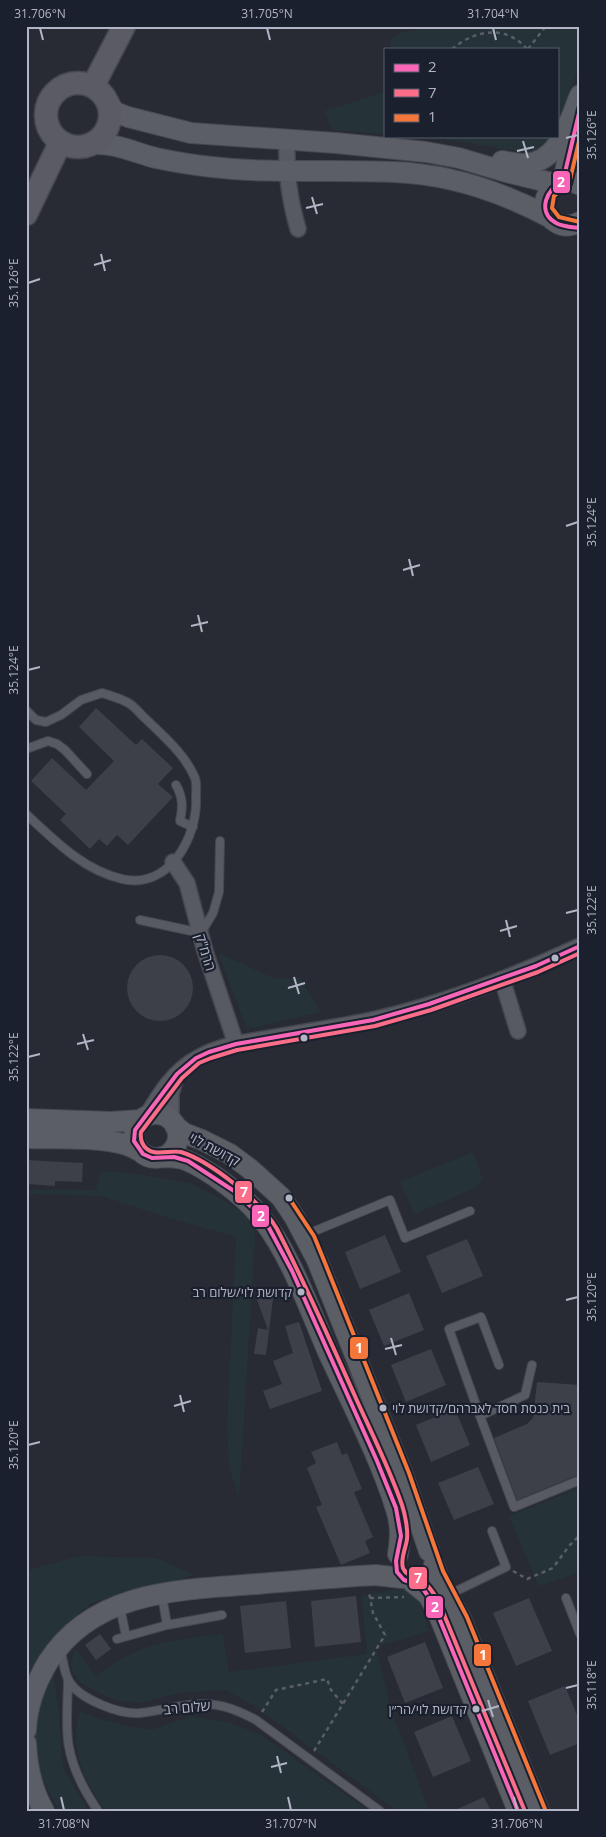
<svg xmlns="http://www.w3.org/2000/svg" width="606" height="1837" viewBox="0 0 606 1837" font-family="'Open Sans','Noto Sans Hebrew',sans-serif">
<style>
.green{fill:#253338}
.building{fill:#3d4049}
.lines{fill:none;stroke-linecap:round;stroke-linejoin:round}
.lane-casing{stroke:#44464d;stroke-width:10}
.street-casing{stroke:#44464d;stroke-width:18}
.secondary-casing{stroke:#454850;stroke-width:22}
.primary-casing{stroke:#454850;stroke-width:25}
.path{stroke:#5b5e66;stroke-width:2.5;stroke-dasharray:4 4;stroke-linecap:butt}
.lane{stroke:#575a62;stroke-width:8}
.street{stroke:#575a62;stroke-width:15}
.secondary{stroke:#5c5e66;stroke-width:20}
.primary{stroke:#5a5b64;stroke-width:22}
.bus-1-casing{stroke:#1b202e;stroke-width:8}
.bus-2-casing{stroke:#1b202e;stroke-width:8}
.bus-3-casing{stroke:#1b202e;stroke-width:8}
.bus-1{stroke:#fa66b7;stroke-width:4}
.bus-2{stroke:#fb6d88;stroke-width:4}
.bus-3{stroke:#f5763a;stroke-width:4}
.ticks{fill:none;stroke:#b1b5c5;stroke-width:2}
.bus-dot{fill:#b1b5c5;stroke:#1b202e;stroke-width:2}
.labels{text-anchor:middle;dominant-baseline:central;stroke-width:4.5;stroke-linejoin:round;paint-order:stroke}
.bus-label{font-size:13px;fill:#b1b5c5;stroke:#1b202e;text-anchor:end}
.street-label{font-size:14px;fill:#b1b5c5;stroke:#1b202e}
.line-badge{stroke:#1b202e;stroke-width:2}
.badge-label{font-size:14px;text-anchor:middle;font-weight:bold;fill:#fff}
.neatline{fill:none;stroke:#b1b5c5;stroke-width:2}
.ticks-label{font-size:12px;text-anchor:middle;fill:#b1b5c5}
</style>
<rect width="100%" height="100%" fill="#282b33"/>
<path class="green" d="M437,26H580V65L557,124V49H391L390,41L400,33Z
M385,92V134L332,130L324,111Z
M412,136H552L544,149L532,154L446,139Z
M218,953L276,979L300,978L321,1012L247,1029Z
M473,1152L483,1179L475,1188L414,1214L400,1182Z
M101,1171L130,1173L190,1183L222,1199L256,1222L239,1498L229,1466L227,1426L236,1237L162,1216L101,1196L37,1194L26,1195V1189L96,1190Z
M580,1488V1572L539,1586L509,1516Z
M79,1556L156,1558L195,1575L91,1603L72,1620L58,1643L53,1671L58,1705L63,1769L89,1811H59L26,1746V1571Z
M405,1588L417,1597L429,1631L376,1647L390,1706L429,1811H397L255,1706L226,1690L179,1693L141,1703L119,1701L101,1694L80,1682L73,1673L71,1664L75,1649L96,1676C110,1666 123,1656 139,1650C165,1640 195,1637 223,1634L229,1672L367,1654L362,1596Z
M80,1711L93,1717L132,1727L151,1730L192,1716L230,1723L260,1734L368,1811H106C83,1779 69,1749 80,1711Z"/>
<path class="building" d="M96,708L136,745L142,739L173,768L158,784L173,797L128,845L117,835L107,846L99,839L90,849L60,820L66,814L31,781L52,758L86,790L114,761L79,727Z
M127 988a33 33 0 1 1 66 0a33 33 0 1 1-66 0Z
M26,1160L83,1163L82,1182L55,1181V1186L26,1184Z
M385,1235L401,1272L360,1289L345,1252Z
M467,1239L483,1276L442,1293L426,1256Z
M271,1291L273,1299L266,1355L254,1354L258,1328L268,1330L256,1297Z
M409,1293L424,1330L384,1346L369,1310Z
M299,1322L322,1391L270,1409L263,1391L282,1384L273,1361L293,1353L285,1326Z
M431,1349L446,1385L406,1402L391,1365Z
M537,1382L580,1385V1474L517,1500L494,1438L527,1424L533,1418Z
M455,1409L470,1445L431,1462L416,1425Z
M337,1442L342,1455L347,1453L362,1489L354,1492L373,1537L365,1541L370,1553L341,1565L316,1507L322,1505L307,1468L316,1463L311,1452Z
M478,1467L494,1504L454,1520L438,1483Z
M356,1596L361,1642L315,1647L311,1601Z
M529,1598L552,1651L516,1666L493,1613Z
M286,1601L291,1648L245,1653L240,1606Z
M100,1634L111,1649L96,1660L85,1645Z
M425,1642L443,1688L405,1703L387,1657Z
M565,1686L580,1722V1743L550,1755L528,1701Z
M452,1716L471,1761L433,1777L414,1732Z
M484,1797L491,1811H453Z"/>
<g class="lines">
<g class="lane-casing">
<path id="lane" d="M26,710L36,720L46,722L61,715L81,700L102,693C111,696 123,699 130,704C136,708 141,715 147,720C164,737 185,754 195,778C197,783 196,791 196,797C198,837 169,890 122,879C83,870 54,840 26,814
M26,749L48,741L57,744L65,750L87,774
M176,785C183,797 183,807 180,821L193,827
M140,920L201,933L213,913L219,892L220,841
M305,1235L390,1200L405,1238L470,1211
M532,1365L525,1395L480,1416L514,1507L580,1480
M480,1416L449,1329L481,1317L499,1365
M162,1595L167,1625
M448,1595L506,1567L492,1531
M566,1598L580,1634
M120,1607L126,1636
M117,1639L167,1625L222,1615
M61,1651C63,1660 64,1673 69,1681C79,1699 120,1715 140,1713C161,1711 181,1704 201,1704C221,1703 239,1711 256,1720L380,1811
M68,1680C68,1699 65,1729 69,1747C73,1770 85,1792 98,1811"/>
</g>
<g class="street-casing">
<path id="street" d="M287,140C286,173 289,197 298,229
M173,862L187,883L205,951L236,1044
M502,979L518,1031
M146,1117C159,1095 174,1070 198,1058C220,1045 246,1042 271,1038C304,1032 339,1027 372,1020C444,1004 513,977 580,946
M171,1122V1094L175,1080"/>
</g>
<g class="secondary-casing">
<path id="secondary" d="M108,103L115,112L128,117L191,133L336,143L426,152L459,158L506,172L556,184
M94,144C115,143 136,153 156,158C175,162 193,165 212,167C273,174 334,169 394,172C448,174 502,192 549,217
M502,161C509,162 518,164 525,164C560,162 569,121 580,95
M563,181L575,127
M580,185C554,169 530,208 557,223C564,227 572,226 580,222
M134 1136a22 22 0 1 1 44 0a22 22 0 1 1-44 0Z
M26,1119L111,1122L141,1120
M175,1126L184,1133L202,1140L230,1154L250,1169L281,1197L295,1218L317,1260L403,1475L429,1551
M26,1138C56,1139 116,1135 139,1151
M162,1157C171,1157 180,1157 188,1161C211,1171 245,1197 260,1216C290,1253 309,1308 328,1352C351,1402 380,1457 396,1509C401,1524 401,1538 398,1554
M434,1565L441,1584L461,1619L539,1811
M413,1583L428,1595L438,1613L518,1811
M26,1730C27,1706 36,1682 48,1662C94,1590 180,1590 257,1584C296,1581 335,1577 375,1575L402,1578
M26,1743C27,1766 32,1790 44,1811"/>
</g>
<g class="primary-casing">
<path id="primary" d="M46 115a32 32 0 1 1 64 0a32 32 0 1 1-64 0Z
M93,86L124,26
M26,214L60,143"/>
</g>
<path class="path" d="M452,49C475,30 505,24 527,49
M528,49L546,26
M513,1571L527,1579L553,1568L569,1546L580,1535
M370,1598L404,1597
M262,1712L276,1690L327,1679L331,1690L343,1704
M314,1751L385,1635L373,1613L369,1592"/>
<use href="#lane" class="lane"/>
<use href="#street" class="street"/>
<use href="#secondary" class="secondary"/>
<use href="#primary" class="primary"/>
<g class="bus-1-casing">
<path id="bus-1" d="M580,109L563,181C547,188 536,212 556,223C563,227 572,227 580,228
M518,1811L433,1603L423,1589L416,1584L404,1580L397,1572L396,1561L401,1536L396,1508L377,1461L292,1271L269,1228L260,1215L234,1191L188,1161L174,1157L152,1158L143,1154L134,1141L135,1130L177,1074L196,1058L209,1052L236,1044L373,1020L429,1004L536,966L580,946"/>
</g>
<g class="bus-2-casing">
<path id="bus-2" d="M524,1809L438,1600C433,1593 429,1585 421,1580C415,1576 406,1576 403,1568C400,1559 406,1548 407,1539C408,1529 405,1514 402,1505C389,1467 370,1430 354,1394C329,1338 305,1283 277,1229C262,1202 210,1161 181,1152C171,1150 155,1156 147,1149C142,1145 140,1139 141,1132L182,1078L199,1063L211,1058L237,1050L375,1026L431,1010L538,972L580,953"/>
</g>
<g class="bus-3-casing">
<path id="bus-3" d="M580,137L569,184L554,196L552,208L559,217L580,222
M289,1198L314,1236L323,1258L409,1473L443,1571L467,1617L545,1809"/>
</g>
<use href="#bus-1" class="bus-1"/>
<use href="#bus-2" class="bus-2"/>
<use href="#bus-3" class="bus-3"/>
</g>
<path class="ticks" d="M40,28L43,40M267,28L270,40M493,28L496,40M566,138L578,135M523,141L528,158M517,151L534,147M312,197L317,214M306,208L323,204M101,254L105,271M94,265L111,260M28,283L40,279M566,526L578,522M409,559L413,576M403,570L420,565M198,615L202,632M191,626L208,622M28,670L40,667M566,913L578,910M506,920L510,937M500,931L517,926M294,977L299,994M288,988L305,983M83,1034L88,1050M77,1044L94,1040M28,1057L40,1054M566,1300L578,1297M391,1338L396,1355M385,1349L402,1345M180,1395L184,1412M174,1406L191,1401M28,1445L40,1442M566,1688L578,1685M488,1700L493,1717M482,1711L499,1706M277,1756L281,1773M271,1767L287,1763M61,1797L64,1810M288,1797L291,1810M514,1797L517,1810"/>
<g class="bus-dot">
<circle cx="555" cy="958" r="4.5"/>
<circle cx="304" cy="1038" r="4.5"/>
<circle cx="289" cy="1198" r="4.5"/>
<circle cx="301" cy="1292" r="4.5"/>
<circle cx="383" cy="1408" r="4.5"/>
<circle cx="476" cy="1709" r="4.5"/>
</g>
<g class="labels">
<g class="bus-label">
<text x="292" y="1292">קדושת לוי/שלום רב</text>
<text x="392" y="1408" text-anchor="start">בית כנסת חסד לאברהם/קדושת לוי</text>
<text x="467" y="1709">קדושת לוי/הר״ן</text>
</g>
<g class="street-label">
<text transform="translate(206 952) rotate(73)">הרמ"ק</text>
<text transform="translate(215 1149) rotate(28)">קדושת לוי</text>
<text transform="translate(187 1707) rotate(-5)">שלום רב</text>
</g>
</g>
<g class="line-badge">
<rect x="552" y="170" width="19" height="24" rx="5" fill="#fa66b7"/>
<rect x="234" y="1180" width="19" height="24" rx="5" fill="#fb6d88"/>
<rect x="251" y="1204" width="19" height="24" rx="5" fill="#fa66b7"/>
<rect x="349" y="1336" width="20" height="24" rx="5" fill="#f5763a"/>
<rect x="408" y="1566" width="20" height="24" rx="5" fill="#fb6d88"/>
<rect x="425" y="1595" width="19" height="24" rx="5" fill="#fa66b7"/>
<rect x="473" y="1643" width="19" height="24" rx="5" fill="#f5763a"/>
</g>
<g class="badge-label">
<text x="561" y="187">2</text>
<text x="244" y="1197">7</text>
<text x="261" y="1221">2</text>
<text x="359" y="1353">1</text>
<text x="418" y="1583">7</text>
<text x="435" y="1612">2</text>
<text x="483" y="1660">1</text>
</g>
<rect width="606" height="1837" fill="none" stroke="#1b202e" stroke-width="55"/>
<rect x="384" y="48" width="175" height="90" fill="#1b202e" stroke="#575c6a"/>
<rect x="394" y="64" width="25" height="8" fill="#fa66b7" stroke="#575c6a"/>
<text x="428" y="72" font-size="15" fill="#b1b5c5">2</text>
<rect x="394" y="89" width="25" height="8" fill="#fb6d88" stroke="#575c6a"/>
<text x="428" y="98" font-size="15" fill="#b1b5c5">7</text>
<rect x="394" y="114" width="25" height="8" fill="#f5763a" stroke="#575c6a"/>
<text x="428" y="122" font-size="15" fill="#b1b5c5">1</text>
<rect x="28" y="28" width="550" height="1782" class="neatline"/>
<g class="ticks-label">
<text x="40" y="18">31.706°N</text>
<text x="267" y="18">31.705°N</text>
<text x="493" y="18">31.704°N</text>
<text transform="translate(592 135) rotate(-90)" y="4">35.126°E</text>
<text transform="translate(14 283) rotate(-90)" y="4">35.126°E</text>
<text transform="translate(592 522) rotate(-90)" y="4">35.124°E</text>
<text transform="translate(14 670) rotate(-90)" y="4">35.124°E</text>
<text transform="translate(592 910) rotate(-90)" y="4">35.122°E</text>
<text transform="translate(14 1057) rotate(-90)" y="4">35.122°E</text>
<text transform="translate(592 1297) rotate(-90)" y="4">35.120°E</text>
<text transform="translate(14 1445) rotate(-90)" y="4">35.120°E</text>
<text transform="translate(592 1685) rotate(-90)" y="4">35.118°E</text>
<text x="64" y="1828">31.708°N</text>
<text x="291" y="1828">31.707°N</text>
<text x="517" y="1828">31.706°N</text>
</g>
</svg>
